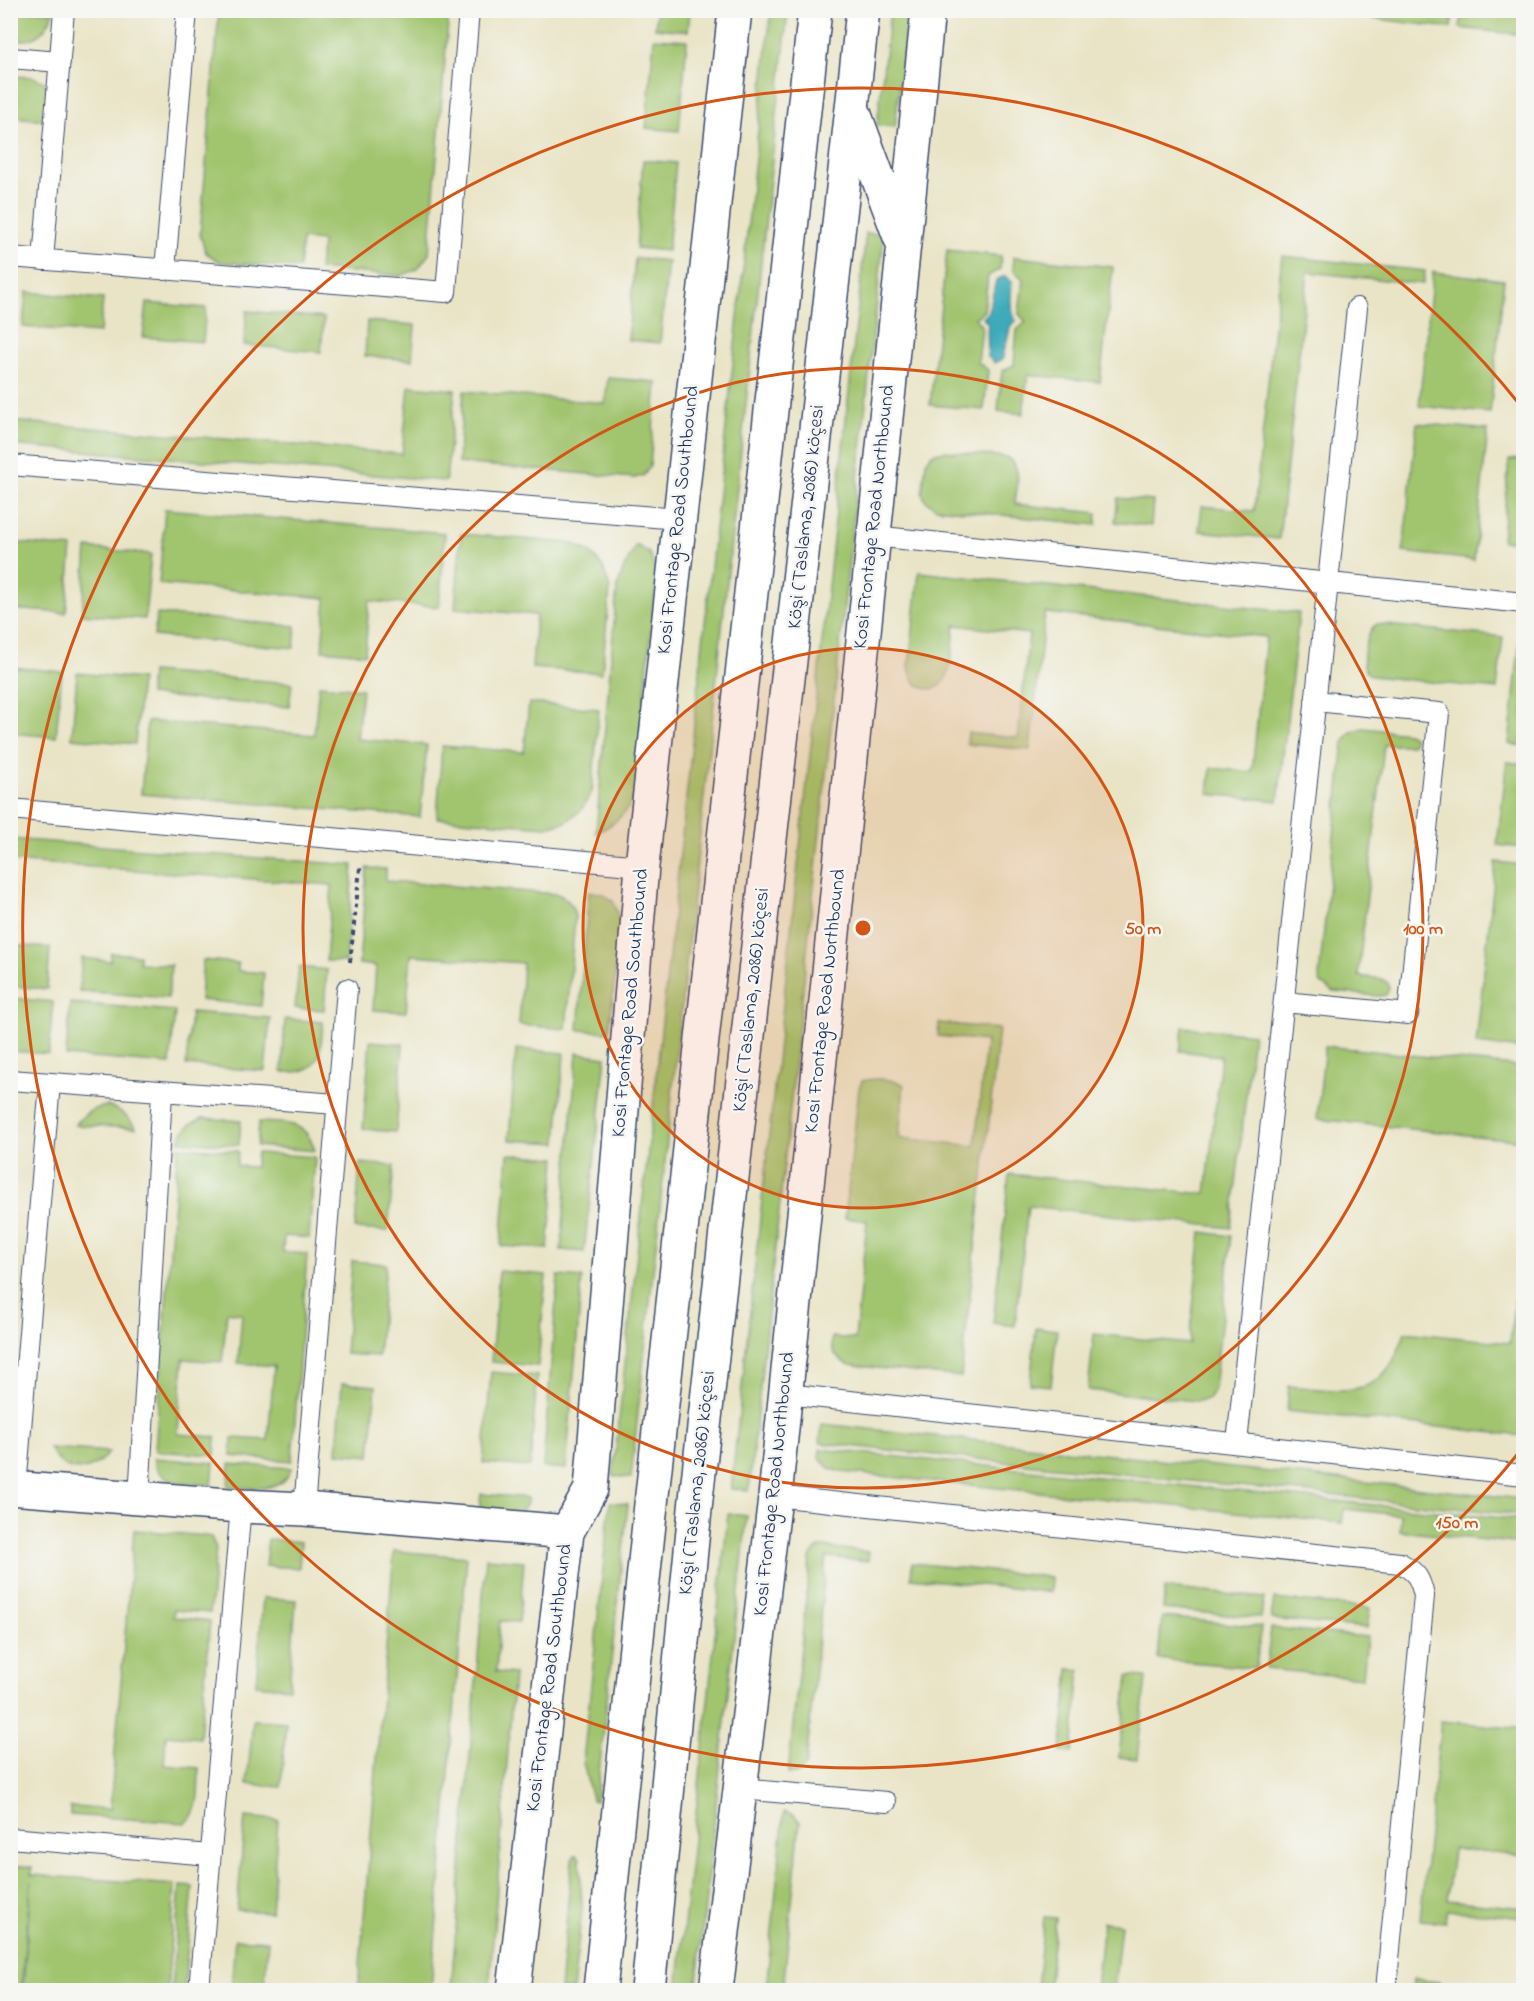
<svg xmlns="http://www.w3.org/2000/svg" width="1534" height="2001" viewBox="0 0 1534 2001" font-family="'Indie Flower',sans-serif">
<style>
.green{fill:#a1c46e;stroke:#5e7a66;stroke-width:1.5}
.water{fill:#3cabba;stroke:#2c6d8c;stroke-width:1.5}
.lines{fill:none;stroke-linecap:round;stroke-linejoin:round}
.lane-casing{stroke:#3a4a6e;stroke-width:22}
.street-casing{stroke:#3a4a6e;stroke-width:36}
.primary-casing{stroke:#3a4a6e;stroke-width:36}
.path{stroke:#3a4a6e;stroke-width:4;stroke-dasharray:4.5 4.5;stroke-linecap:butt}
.lane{stroke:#fff;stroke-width:20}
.street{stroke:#fff;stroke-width:33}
.primary{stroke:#fff;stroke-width:33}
.ring{fill:none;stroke:#d45514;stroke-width:3}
.labels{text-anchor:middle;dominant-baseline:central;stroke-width:5;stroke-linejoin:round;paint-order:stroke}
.street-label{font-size:20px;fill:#1b2f5e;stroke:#f6f6f2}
.centre{fill:#d45514;stroke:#f6f6f2;stroke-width:3}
.ring-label{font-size:18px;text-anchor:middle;font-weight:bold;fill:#d45514;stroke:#f6f6f2;stroke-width:5;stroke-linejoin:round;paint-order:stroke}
</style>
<rect width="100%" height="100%" fill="#f6f6f2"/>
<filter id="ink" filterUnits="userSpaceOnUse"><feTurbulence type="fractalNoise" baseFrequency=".0167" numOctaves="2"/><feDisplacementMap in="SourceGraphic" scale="12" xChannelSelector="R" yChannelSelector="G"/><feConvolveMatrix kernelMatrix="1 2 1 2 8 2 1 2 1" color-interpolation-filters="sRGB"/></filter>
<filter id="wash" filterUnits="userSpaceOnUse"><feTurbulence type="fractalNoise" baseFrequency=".008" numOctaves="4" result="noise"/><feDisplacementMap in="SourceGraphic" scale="24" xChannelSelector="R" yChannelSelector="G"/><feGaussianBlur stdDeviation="1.35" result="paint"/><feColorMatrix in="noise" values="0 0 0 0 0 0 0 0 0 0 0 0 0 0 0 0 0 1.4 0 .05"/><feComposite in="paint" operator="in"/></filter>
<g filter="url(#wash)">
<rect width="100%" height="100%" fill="#e9e4c6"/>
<path class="green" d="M11,10L53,12C47,33 33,44 11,39Z
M1301,10H1410L1453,15L1451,28Z
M219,11H449L429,254L418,269L400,276L319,269L322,241L302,239L299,268L220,262L206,253L200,235Z
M657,11H690L688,31L655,28Z
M771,11H788L631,1478L613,1476Z
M890,11H908L895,127L877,125Z
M1462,11H1523V35L1460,28Z
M654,38L687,40L679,131L646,128Z
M10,76L33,77L44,82L49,93L46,120L11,117Z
M643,160L676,163L668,251L636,248Z
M866,233L884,235L749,1490L731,1489Z
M947,250L1001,256L1000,269L988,276L984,311L975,318L982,327L978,362L988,370L984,410L930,405Z
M1282,256L1425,271L1423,284L1308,272L1279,539L1199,531L1202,506L1254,511Z
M1014,257L1113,267L1100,382L1028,375L1023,414L998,411L1002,371L1014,365L1017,330L1026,322L1019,314L1023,279L1013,270Z
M635,258L668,261L660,343L628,340Z
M1433,272L1504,280L1490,413L1419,406Z
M26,292L103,299L100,333L23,327Z
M147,303L206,308L203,342L143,337Z
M247,311L324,318L321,352L244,345Z
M367,321L415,325L412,360L365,356Z
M608,378L657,382L650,466L644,475L635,478L458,463L464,391L605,403Z
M409,386L455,390L446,481L11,445V421L402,454Z
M1417,423L1488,430L1474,560L1403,552Z
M944,451L1006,457C1024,468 1016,487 1015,504L1097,513L1096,525L936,508L925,500L922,493L926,462L932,454Z
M1523,459V541H1502L1509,460Z
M1118,498L1153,501L1151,526L1115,522Z
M165,509L445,533L439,607L369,601L365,654L322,650L326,598L159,584Z
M461,534L572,543L591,553L603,567L610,588L602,673L532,668L536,615L455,608Z
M11,542L72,548L66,613L11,609Z
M636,545L649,553L657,573L635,793C628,813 615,824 596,833L617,588L623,570Z
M87,548L151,554L145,619L82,614Z
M919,572L1299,613L1278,801L1208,794L1211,768L1252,772L1266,637L1045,613L1030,750L967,744L968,733L1018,738L1029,634L955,625C952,644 955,696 924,688C914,685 911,677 909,667Z
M157,614L296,626L294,648L154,636Z
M1377,624L1503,637L1497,689L1372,676C1368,674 1367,673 1365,669C1361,659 1367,629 1377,624Z
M1520,639H1524L1523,746L1509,744Z
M11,667L62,672L56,737L11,733Z
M151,672L292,683L289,707L149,695Z
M77,673L141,679L135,744L72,738Z
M319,685L362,689L357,739L427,745L420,817L141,794L147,721L314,735Z
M529,703L599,709L592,791L582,809L566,822L546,827L437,818L442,746L524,752Z
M1363,728L1408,733L1413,736L1414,741L1412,745H1384L1358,976L1381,979L1387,982L1389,989L1386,995L1379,996L1334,992L1321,984L1319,977L1344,741L1351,732Z
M1507,762L1523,764V848L1497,845Z
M11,839L353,865L346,962L326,961L332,885L11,861Z
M1496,862L1523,865V1049L1476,1044Z
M367,868L386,869V881L557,894C569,899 573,905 575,917L566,1029L519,1025L523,963L411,955L406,1012L373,1010L376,966L359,964Z
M589,891L603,894L613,901L621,923L609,1032L578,1030Z
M11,945L50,948L47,989L11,986Z
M111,953L139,955V963L171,965L168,998L79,991L82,958L110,961Z
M203,960L238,963V971L264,973L261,1006L200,1000Z
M299,967L327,970L324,1010L295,1008Z
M11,998L53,1002L49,1054L11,1051Z
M70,1003L175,1011L170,1064L66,1056Z
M191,1012L270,1018L265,1071L186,1065Z
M285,1019L323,1022C320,1055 322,1075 282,1072Z
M939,1023L999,1029L961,1377L850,1365C837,1360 830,1352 832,1337L855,1339L867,1221L845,1218L859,1088L862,1081C874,1078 893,1078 904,1085L899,1138L975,1146L986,1041L938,1036Z
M1183,1027L1253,1034L1231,1228L1028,1206L1015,1326L993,1323L1009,1174L1206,1194L1221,1056L1180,1051Z
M370,1041L403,1044L396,1132L363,1129Z
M1325,1046L1523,1067V1141L1317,1119Z
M516,1049L564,1053L557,1143L509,1140Z
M577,1053L606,1057L584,1252L561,1250Z
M107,1106C121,1110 128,1116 136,1128L75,1125C85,1113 92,1108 107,1106Z
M203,1118L241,1121L239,1145L179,1141C184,1128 191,1123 203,1118Z
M259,1122C287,1124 306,1119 315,1151L257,1146Z
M178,1147L238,1151L237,1166L255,1167L257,1153L315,1157L309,1238L284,1236L283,1252L307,1254L292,1461L231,1456L232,1438L268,1440L274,1366L238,1363L242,1314L227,1312L222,1362L183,1359L178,1434L216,1437L215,1455L155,1451Z
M508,1154L556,1158L548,1249L501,1246Z
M360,1163L394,1166L388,1231L355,1229Z
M1523,1221V1436L1287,1411L1289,1386C1350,1392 1384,1401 1405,1332L1510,1343Z
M1201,1232L1231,1236L1214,1389L1208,1399L1197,1401L1088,1390L1094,1334L1189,1344Z
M352,1261L386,1264L378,1356L345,1354Z
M499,1271L546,1275L538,1366L491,1362Z
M558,1276L582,1278L566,1469L543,1467Z
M1036,1328L1057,1330L1051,1386L1030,1384Z
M491,1372L537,1376L530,1467L483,1463Z
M342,1383L376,1386L370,1456L337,1453Z
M822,1424L1523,1499V1515L820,1443Z
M49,1448L109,1452C89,1476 65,1476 49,1448Z
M820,1449L1523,1520V1544L1400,1531L1401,1515L1344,1509L1342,1523L841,1472L829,1468L819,1458Z
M154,1458L214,1463L212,1485C192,1484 157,1486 154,1458Z
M230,1464L291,1468C284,1495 249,1488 228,1486Z
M481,1494L528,1498C527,1505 525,1508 520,1512H479Z
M610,1502L628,1504L596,1801L592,1800L583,1762Z
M728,1514L747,1516L696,1990H677Z
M134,1530L207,1536L211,1537L216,1548L210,1613L174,1610L173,1617L210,1621L200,1738L166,1735L164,1765L199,1768C198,1785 201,1811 186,1823L70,1815V1807L110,1809Z
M268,1539L301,1542L299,1568L265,1566Z
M823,1547L869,1552L868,1561L826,1557L806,1765L798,1774H788L810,1559C812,1552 816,1548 823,1547Z
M394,1551L467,1557L431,1990H358Z
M486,1558L524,1561L519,1622L500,1621L496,1672L514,1674L489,1990H451Z
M912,1563L1051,1577L1050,1592L911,1578Z
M1165,1588L1264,1598L1261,1618L1163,1609Z
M263,1598L296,1600L289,1688L256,1685Z
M1274,1599L1370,1608L1367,1628L1271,1619Z
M1162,1617L1261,1627L1256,1668L1158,1659Z
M1271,1628L1367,1637L1363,1678L1266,1669Z
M1069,1669L1080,1670L1072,1753L1061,1752Z
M1128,1676L1146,1677L1137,1759L1119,1757Z
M253,1720L286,1722L281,1787L247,1784Z
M1441,1721L1523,1729V1856L1453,1849L1447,1900L1523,1908V1918L1447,1910L1445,1922L1420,1920Z
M784,1812L794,1815L800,1822L783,1990H766Z
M245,1817L278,1820L271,1912L237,1910Z
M575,1855H577L580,1859L582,1909L573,1990H560L572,1860Z
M11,1865L32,1867V1875L175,1885L167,1990H23L31,1881L21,1990H11Z
M180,1886L193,1887L184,1990H171Z
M1044,1917L1056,1918L1048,1990H1037Z
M1103,1922L1121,1924L1114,1990H1096Z
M235,1939L268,1941L264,1990H231Z
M1414,1979L1439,1981L1438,1990H1413Z"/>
<path class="water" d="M1005,276L1012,282C1011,295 1009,310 1016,321L1010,326C1009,338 1004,346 1003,358L995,363L987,356C989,345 986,335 988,324L983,318L989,312L996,280Z"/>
</g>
<g filter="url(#ink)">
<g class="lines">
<g class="lane-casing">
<path id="lane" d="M10,58L60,62
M10,257L446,292L469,10
M43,260L64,10
M165,270L187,10
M10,465L679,519
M873,536L1524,603
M10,809L642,866
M1284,1002L1408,1014L1439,713L1315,701
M10,1080L337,1104
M786,1394L1524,1475
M1237,1443L1357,308
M16,1488L50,1083
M775,1496L1400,1563C1416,1572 1420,1577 1424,1596L1386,1990
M139,1498L162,1093
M304,1509L347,989
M741,1789L886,1802
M10,1838L210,1855
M199,1990L241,1506"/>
</g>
<g class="street-casing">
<path id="street" d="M853,110L900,237
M10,1488L241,1506L304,1509L567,1532
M514,1990L567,1532L591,1489L642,866L735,10
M716,1990L774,1506L928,10"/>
</g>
<g class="primary-casing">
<path id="primary" d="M600,1990L652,1495L815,10
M648,1990L696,1499L863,10"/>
</g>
<path class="path" d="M350,962L360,868"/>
<use href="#lane" class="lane"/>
<use href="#street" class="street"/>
<use href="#primary" class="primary"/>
</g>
</g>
<circle cx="863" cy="928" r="280" fill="#d45514" fill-opacity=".12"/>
<g class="ring">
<circle cx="863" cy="928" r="280"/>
<circle cx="863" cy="928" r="560"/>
<path d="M1520 1451A840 840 0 1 1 1520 405"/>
</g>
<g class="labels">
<g class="street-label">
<text transform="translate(807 517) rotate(-84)">Köşi (Taslama, 2086) köçesi</text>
<text transform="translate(875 517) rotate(-84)">Kosi Frontage Road Northbound</text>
<text transform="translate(679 520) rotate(-84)">Kosi Frontage Road Southbound</text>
<text transform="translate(752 1000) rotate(-84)">Köşi (Taslama, 2086) köçesi</text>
<text transform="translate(826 1001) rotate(-84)">Kosi Frontage Road Northbound</text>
<text transform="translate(631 1003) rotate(-85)">Kosi Frontage Road Southbound</text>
<text transform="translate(698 1483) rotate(-84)">Köşi (Taslama, 2086) köçesi</text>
<text transform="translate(775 1484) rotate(-84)">Kosi Frontage Road Northbound</text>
<text transform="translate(550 1678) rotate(-83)">Kosi Frontage Road Southbound</text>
</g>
</g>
<circle cx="863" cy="928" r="9" class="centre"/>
<g class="ring-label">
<text x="1143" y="934">50 m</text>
<text x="1423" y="934">100 m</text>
<text x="1457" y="1528">150 m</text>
</g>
<rect width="1534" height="2001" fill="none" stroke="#f6f6f2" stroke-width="36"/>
</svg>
